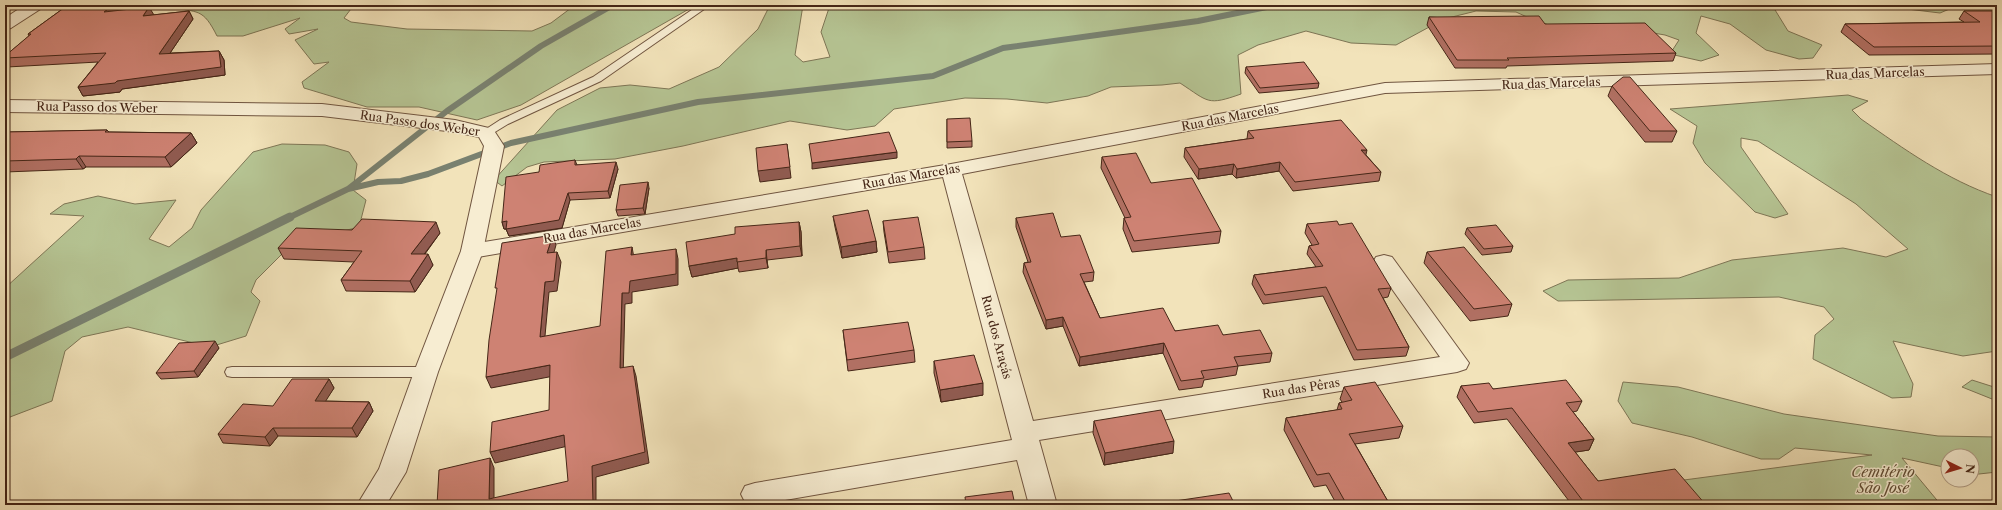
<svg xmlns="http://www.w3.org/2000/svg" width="2002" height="510" viewBox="0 0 2002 510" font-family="'Libre Caslon Text',serif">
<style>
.green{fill:#b6c594;stroke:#7e7656}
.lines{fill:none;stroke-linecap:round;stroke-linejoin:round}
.stream-far1{stroke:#798170;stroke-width:6}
.stream{stroke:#798170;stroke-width:9}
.service-casing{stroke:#705540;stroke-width:2}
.minor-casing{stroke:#705540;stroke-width:2}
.tertiary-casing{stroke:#705540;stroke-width:2}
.service{fill:#f7edd2;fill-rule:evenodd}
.minor{fill:#f7edd2;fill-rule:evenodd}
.tertiary{fill:#f7edd2;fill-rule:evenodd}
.wall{fill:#b17063;stroke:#452617}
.shaded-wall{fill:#905b50;stroke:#452617}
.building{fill:#ce8273;stroke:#452617}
.labels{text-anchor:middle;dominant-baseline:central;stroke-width:3;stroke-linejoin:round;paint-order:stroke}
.street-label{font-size:12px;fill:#452617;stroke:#f7edd2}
.near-park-label{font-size:14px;font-style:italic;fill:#614e36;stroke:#f7edd2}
</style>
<rect width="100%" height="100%" fill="#f2e3ba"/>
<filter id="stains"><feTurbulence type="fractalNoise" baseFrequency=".005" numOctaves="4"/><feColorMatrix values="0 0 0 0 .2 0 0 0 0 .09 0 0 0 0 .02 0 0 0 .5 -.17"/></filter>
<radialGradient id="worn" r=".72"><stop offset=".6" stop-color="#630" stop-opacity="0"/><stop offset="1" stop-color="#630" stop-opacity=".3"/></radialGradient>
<path class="green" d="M165,5H202L240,9L268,5H354L344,18L351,22L407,29L532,31L551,23L575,5H696L521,105L477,120L419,107H367L304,88L302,82L329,62L314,64L295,40L318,29L289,34L285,29L300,18L243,36H217C203,8 198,12 169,8Z
M770,5H803L795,55L803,62L830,57L821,32L830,5H1772L1788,31L1822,45L1813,58L1799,59L1766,50L1730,24L1701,16L1696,33L1719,55L1701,61L1670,54L1679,40L1665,35L1618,27H1549L1516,12L1476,11L1444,19L1396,45L1351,43L1306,31L1258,45L1238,55L1241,94C1207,106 1209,102 1180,83L1162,85L1111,87L1088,96L1047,103L1007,99L965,98L894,109L875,126L847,130L790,121L683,146L615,159L544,162L527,167L502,186L494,180L557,110L600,88L630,85L669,89L719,67L758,29Z
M1904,5H1959L1940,13L1907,9Z
M1848,95L1868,101L1852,110L1861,119C1904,149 1947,180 1997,197V351L1963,356L1893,341L1913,384L1911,397L1892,398L1813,359L1815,335L1834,319L1824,307L1779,297L1558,301L1543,291L1568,280L1679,278L1732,260L1843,248L1886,257L1908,249L1856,204L1758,141L1741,138V147L1788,214L1775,218L1755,212L1705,163L1693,143L1697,126L1670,109Z
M282,144L325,145L349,152L357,164L353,190L366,200L359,227L292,244L256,280L251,292L260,301L246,336L210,347L128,327L82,337L65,351L52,401L10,417L5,426V288L84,216L50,214L64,204L98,196L135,204L176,200L149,239L169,247L192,228L201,210L253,152Z
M1972,380L1997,388V401L1962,387Z
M1623,382L1678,387L1784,414L1938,436L1997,437V472L1979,474L1972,473V456H1948V468L1902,458L1941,505H1703L1684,480L1872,455L1795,448L1779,459H1761L1692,437L1632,423L1618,401Z"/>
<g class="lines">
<path class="stream-far1" d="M348,189L378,182L401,181L428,174L511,143L698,102L933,76L1003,48L1198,21L1276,5
M288,218L348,189L447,111L541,46L613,5"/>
<path class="stream" d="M5,357L290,217"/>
<g class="service-casing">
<path id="service" d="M699,5H710L601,81L508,124L490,135H482L480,133L500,120L593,77Z
M232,367H426L431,368L433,372L431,376L426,377H232L227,376L225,372L227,368Z"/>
</g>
<g class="minor-casing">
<path id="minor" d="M1997,64V74L1385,93L962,174L1033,421L1440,357L1373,262L1376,257L1384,255L1392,257L1469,363L1466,369L1457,372L1039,440L1057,505H1029L1017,460L756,505L745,502L741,494L745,486L755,483L1012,440L943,177L472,258L464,256L461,251L464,246L472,244L951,164L1385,83Z"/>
</g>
<g class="tertiary-casing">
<path id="tertiary" d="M25,5H44L42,8L11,28L5,30V18Z
M5,100L322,104L455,120L493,129L504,146L483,251L438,372L406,472L386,505H357L379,469L414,372L461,251L484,146L479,137L455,132L322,116L5,112Z"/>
</g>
<use href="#service" class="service"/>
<use href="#minor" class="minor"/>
<use href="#tertiary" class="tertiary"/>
</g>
<path class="wall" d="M68,5H128L121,10L149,7L153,15L189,11L193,19L170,53L219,51L224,60L225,75L122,89L120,92L83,96L78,87L98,62L7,67L5,64V56L29,36L28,34Z
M1964,11H1997V54L1869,55L1841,32L1845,24L1964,22L1959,19Z
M1429,17L1545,24L1676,53L1673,61L1507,66L1506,68H1455L1427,25Z
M1246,67L1319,83L1318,88L1259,93L1245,73Z
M1612,86L1677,131L1672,142H1645L1608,96Z
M947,119L972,141V147L947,148Z
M5,128L10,132L107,130L109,132L191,133L197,143L171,167H86L83,169L5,172Z
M1248,131L1366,155L1381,172L1379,181L1293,191L1279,171L1236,178L1232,174L1198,179L1184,157L1185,148L1247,139Z
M1102,157L1151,183L1221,231L1219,243L1132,252L1123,229L1124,218H1125L1101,168Z
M575,160L577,165L618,169L610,198L570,200L562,228L509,236L506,229H504L502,222L539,172Z
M649,188L645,214L618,216L616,210Z
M833,216L876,241L877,252L842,258L835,227Z
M1016,218L1061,237L1094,272L1093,281L1084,282L1100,318L1175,331L1223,335L1272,353L1270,362L1238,366L1236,375L1204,380L1202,387L1179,390L1163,353L1079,366L1063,326L1046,329L1023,272L1024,263L1028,262L1016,227Z
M883,221L924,247L925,259L889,263L884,232Z
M799,222L801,232L802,256L767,260L768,268L739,272L738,268L692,277L689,266Z
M1307,224L1339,225L1391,288L1388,297L1383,298L1409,347L1406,356L1354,360L1323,296L1263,304L1252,284L1254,275L1316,267L1307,254L1309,246L1312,245L1305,233Z
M1467,228L1513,246L1511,252L1482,255L1465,234Z
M352,230L440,233L425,254L433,265L415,292L346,291L341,280L354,262L284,259L278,248Z
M1427,252L1512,304L1508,316L1470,321L1424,263Z
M843,330L914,350L915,362L848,371Z
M219,348L198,377L161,379L156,373Z
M934,361L983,395L941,402L934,373Z
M329,379L334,388L325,401L369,402L373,411L357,437L278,436L270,446L223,443L218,434Z
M1461,386L1493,389L1582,401L1577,411L1573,412L1594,439L1589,450L1575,452L1598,481L1706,505H1572L1507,419L1474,423L1457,397Z
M1344,387L1403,426L1399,438L1355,444L1390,505H1337L1326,485L1314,487L1284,430L1286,418L1337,410L1339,403L1342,402L1340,399Z
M1094,421L1173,453L1104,465L1093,433Z"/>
<path class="shaded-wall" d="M113,5H128L109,20L104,12Z
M149,7L154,15L143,16Z
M189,11L193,19L164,62L159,54Z
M219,51L224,60L225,75L122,89L120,92L83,96L78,87L117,81Z
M7,128L13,138L5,139V129Z
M191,133L197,143L171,167L165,157Z
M787,144L791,178L760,182L758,171Z
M1361,150H1367L1365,159Z
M897,152V158L812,169V163Z
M79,156L86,167L83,169L76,159Z
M616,162L618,169L610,198L608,191Z
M1280,162L1279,171L1236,178L1237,169Z
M1234,164L1232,174L1198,179L1199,169Z
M648,182L649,188L645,214L643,208Z
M568,193L570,200L562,228L509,236L506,229H504L502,222Z
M436,222L440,233L416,265L411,254Z
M799,222L801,232L802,256L800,246Z
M553,235L556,245L551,263L547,253Z
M876,241L877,252L842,258L841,247Z
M632,247L634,258L631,255Z
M676,249L678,259V285L632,292V303L625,304L623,379L620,368L622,293L630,281Z
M766,250L767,260L768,268L766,258Z
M557,252L561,262L557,291L549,292L544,347L540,337L545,282Z
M428,254L433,265L415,292L410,281Z
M737,258L738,268L692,277L689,266Z
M1063,317V326L1046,329V320Z
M215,341L219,348L198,377L194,371Z
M1164,343L1163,353L1079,366L1080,357Z
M550,365L554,376L491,388L486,377Z
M633,366L636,376L649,463L596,477V505H586L592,466Z
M329,379L334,388L320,410L315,401Z
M983,383V395L941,402L940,390Z
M369,402L373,411L357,437L352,428Z
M273,428L278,436L270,446L265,437Z
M564,435L568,446L495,463L490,452Z
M1594,439L1589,450L1563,454L1568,443Z
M1174,441L1173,453L1104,465L1105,453Z
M490,458L494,468V505L489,499Z"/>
<path class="building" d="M68,5H113L104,12L149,7L143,16L189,11L159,54L219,51L221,67L117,81L115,83L78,87L106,53L5,58V56L31,34H28Z
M1964,11H1997V46L1874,47L1845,24L1980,22Z
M1539,16L1545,24L1645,23L1676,53L1507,58L1509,60H1457L1429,17Z
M1304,62L1319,83L1260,88L1246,67Z
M1623,77H1630L1677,131H1650L1612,86Z
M970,118L972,141L947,142V119Z
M1341,120L1367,150H1361L1381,172L1295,182L1280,162L1237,169L1234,164L1199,169L1185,148L1254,138L1248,131Z
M107,130L105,132L191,133L165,157L79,156L76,159L5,161V132Z
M889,132L897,152L812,163L809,144Z
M787,144L790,167L758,171L756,148Z
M1136,153L1151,183L1192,178L1221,231L1134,241L1124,218L1131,217L1102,157Z
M575,160V165L616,162L608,191L568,193L559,220L506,229L507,221L502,222L506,177L539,172L540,165Z
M648,182L643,208L616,210L620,185Z
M868,210L876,241L841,247L833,216Z
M1053,213L1061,237L1080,235L1094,272L1080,274L1100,318L1163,308L1175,331L1218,325L1223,335L1260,330L1272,353L1234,357L1238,366L1201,371L1204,378L1181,381L1164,343L1080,357L1063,317L1046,320L1024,263L1031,262L1016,218Z
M918,217L924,247L888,252L883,221Z
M362,219L436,222L411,254H428L410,281L341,280L362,251L278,248L296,228L352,230Z
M1337,221L1339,225L1352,223L1391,288L1378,289L1409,347L1357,350L1326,287L1265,295L1254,275L1323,266L1309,246L1319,244L1307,224Z
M799,222L800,246L766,250V258L737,262V258L689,266L686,242L735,234V227Z
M1496,225L1513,246L1484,249L1467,228Z
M553,235L547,253L557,252L554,281L545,282L540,337L600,326L606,251L632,247L631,255L676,249V274L630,281L629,293H622L620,368L633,366L645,452L592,466L593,503L586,505H437L439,470L490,458L489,499L568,481L564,435L490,452L492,422L549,410L550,365L486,377L489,340L497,288H495L502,243Z
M1464,247L1512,304L1474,309L1427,252Z
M908,322L914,350L847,360L843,330Z
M215,341L194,371L156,373L179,343Z
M974,355L983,383L940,390L934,361Z
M292,379H329L315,401L369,402L352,428H273L265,437L218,434L243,404L273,406Z
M1566,380L1582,401L1566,403L1594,439L1568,443L1598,481L1675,469L1706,505H1586L1512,408L1478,412L1461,386L1489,383L1493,389Z
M1375,382L1403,426L1349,434L1390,505H1347L1329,473L1317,475L1286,418L1342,409L1339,403L1352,400L1344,387Z
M1161,410L1174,441L1105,453L1094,421Z
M1012,491L1015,505H966L965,497Z
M1229,493L1235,505H1177L1175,501Z
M1275,501L1277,505H1236Z"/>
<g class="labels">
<g class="street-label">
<text transform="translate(1875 73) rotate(-2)">Rua das Marcelas</text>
<text transform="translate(1551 83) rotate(-2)">Rua das Marcelas</text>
<text transform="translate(97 107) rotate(1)">Rua Passo dos Weber</text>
<text transform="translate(1230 117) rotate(-11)">Rua das Marcelas</text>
<text transform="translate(420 123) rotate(8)">Rua Passo dos Weber</text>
<text transform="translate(911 176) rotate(-10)">Rua das Marcelas</text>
<text transform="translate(592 230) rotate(-10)">Rua das Marcelas</text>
<text transform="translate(997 337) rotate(75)">Rua dos Araçás</text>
<text transform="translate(1301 388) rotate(-9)">Rua das Pêras</text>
</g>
<g class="near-park-label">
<text x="1883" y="472">Cemitério<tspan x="1883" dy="16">São José</tspan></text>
</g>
</g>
<rect width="2002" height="510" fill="none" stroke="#f2e3ba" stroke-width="20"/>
<rect x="6" y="6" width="1990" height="498" fill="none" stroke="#452617" stroke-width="2"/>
<rect x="10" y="10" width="1982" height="490" fill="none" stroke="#452617"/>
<g transform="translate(1960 468) rotate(95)"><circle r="19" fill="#f7edd2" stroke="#b09d87"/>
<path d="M0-3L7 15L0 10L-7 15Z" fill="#8f2418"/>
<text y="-6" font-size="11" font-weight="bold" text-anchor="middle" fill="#452617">N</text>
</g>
<rect width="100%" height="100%" filter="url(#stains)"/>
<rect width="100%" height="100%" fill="url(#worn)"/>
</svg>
